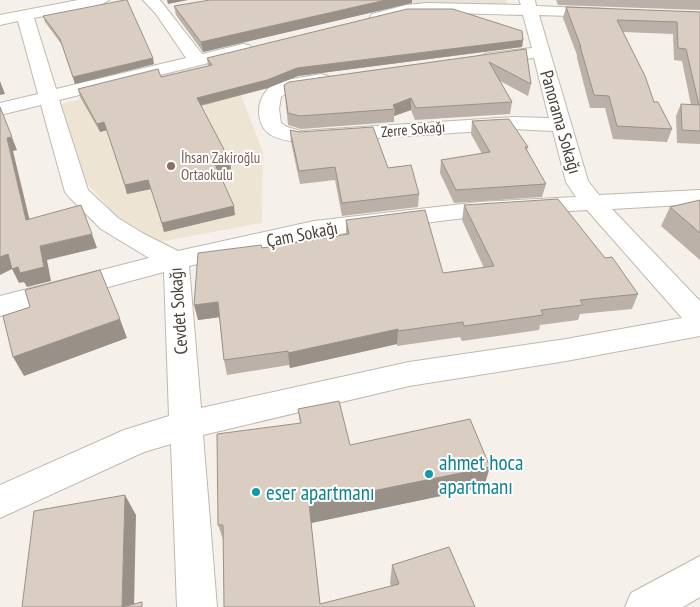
<svg xmlns="http://www.w3.org/2000/svg" width="700" height="607" viewBox="0 0 700 607" font-family="'PT Sans Narrow',sans-serif">
<style>
.residential{fill:#e9e2d8}
.education{fill:#eee4d4}
.lines{fill:none;stroke-linecap:round;stroke-linejoin:round}
.minor-casing{stroke:#c1b8ad;stroke-width:2}
.minor{fill:#fff;fill-rule:evenodd}
.wall{fill:#bbb1a8}
.shaded-wall{fill:#999088}
.building{fill:#dacec3;stroke:#999088}
.education-dot{fill:#8d6e63;stroke:#fff;stroke-width:2}
.culture-dot{fill:#0f9aa8;stroke:#fff;stroke-width:2}
.labels{text-anchor:middle;dominant-baseline:central;stroke-width:4;stroke-linejoin:round;paint-order:stroke}
.far-street-label{font-size:15px;fill:#4a4138;stroke:#fff}
.far-education-label{font-size:15px;fill:#785e54;stroke:#fff;text-anchor:start}
.street-label{font-size:18px;fill:#4a4138;stroke:#fff}
.near-culture-label{font-size:21px;fill:#0d838f;stroke:#fff;text-anchor:start}
</style>
<rect width="100%" height="100%" fill="#f5f1ea"/>
<path class="residential" d="M390,0H506L508,4L393,10Z"/>
<path class="education" d="M228,61L263,152L262,223L153,243L116,216L84,180L61,104Z"/>
<g class="lines">
<g class="minor-casing">
<path id="minor" d="M78,0H109L101,5L34,18L56,89L186,58L156,14L143,0H160L202,54L243,44L249,45L252,49L249,53L59,100L88,190L118,218L144,234L178,251L314,221L480,202L576,197L566,182L553,131L513,129L301,143C292,141 279,140 271,135C253,124 256,93 275,84C289,78 307,77 321,74L328,76L330,80L328,84L288,92L281,97L279,109L281,123L287,127L301,131L513,117L549,118L534,58L490,63L484,62L481,58L484,54L490,53L532,48L523,15C474,14 426,10 378,22L370,17L372,14L406,5L427,3L521,5L519,0H535L536,6L607,9L609,12L607,15L601,17L539,15L588,181L599,195L700,190V204L612,209L700,301V336L566,361L409,386L203,435L217,607H177L171,444L144,452L0,518V485L124,430L169,416L164,272L0,316V296L149,258L101,229L69,197L65,192L41,105L0,115V103L38,94L18,21L0,25V15ZM587,210L682,318L566,339L409,362L201,408L189,266L314,237L480,216Z
M700,556V597L683,607H625L631,593Z"/>
</g>
<use href="#minor" class="minor"/>
</g>
<path class="wall" d="M556,0H700V10L558,5Z
M412,3L203,52L176,15L174,6Z
M566,7L700,12V144L677,143L676,116L681,104L691,105L682,61L674,60L673,34L623,32L654,102L672,129L667,142L613,139L605,108H590L577,58V55L563,18Z
M43,16L154,64L75,84L62,45L45,22Z
M523,40L522,47L298,76L268,88L201,106L230,161L231,169L219,172L235,215L164,232L151,189L127,194L107,130L100,132L80,97L78,89L161,77L208,66L207,58Z
M526,49L531,84L528,96L500,81L512,102L510,114L415,120L411,110L394,116V122L301,129L288,125L284,85Z
M472,121L528,147L527,150L546,184L542,197L454,203L440,173L441,160L482,154L471,134Z
M290,130L388,168L419,194L418,207L342,216L335,180L300,184L291,142Z
M700,200V260L661,226L670,207Z
M464,205L605,258L638,294L632,309L580,314L578,320L540,325L539,330L462,341L460,337L397,346V344L290,368L289,365L227,375L224,360L219,317L198,320L262,248L346,235V220L443,273L484,268L462,220Z
M298,409L350,445L484,487L311,523L320,604L391,586L390,583L392,565L475,607H224V542L218,525L300,423Z"/>
<path class="shaded-wall" d="M167,0H188L168,4Z
M386,0H412V3L203,52L201,42Z
M523,40L522,47L298,76L268,88L198,106L197,98L297,68Z
M153,58L154,64L75,84L73,77Z
M0,81L5,94L0,95Z
M411,98V110L394,116L395,109L393,105Z
M0,107L17,150L13,151L33,234L26,220Z
M104,122L107,130L100,132L97,124Z
M230,161L231,169L217,173L215,164Z
M148,180L151,189L127,194L125,185Z
M234,206L235,215L164,232L162,223Z
M92,234L97,248L47,260L51,281L27,287L24,282L19,283L12,269L0,275V257L8,254Z
M218,302L221,317L198,320L194,305Z
M120,319L127,338L24,376L13,357Z
M398,329L397,344L290,368L288,353Z
M490,467L484,487L311,523L309,504Z
M125,495L136,515L134,607H122Z"/>
<path class="building" d="M125,0H127L153,58L73,77L60,39L43,16Z
M210,0H386L201,42L174,6Z
M566,7L700,12V131L682,130L681,104L699,105L686,49L678,48L677,22L617,20L645,76L654,102H658L672,129L617,126L609,96L594,95L580,46L581,47Z
M407,9H453L522,31L523,40L297,68L267,80L197,98L230,161L215,164L234,206L162,223L148,180L125,185L104,122L97,124L78,89L158,69L161,77L212,65L207,58Z
M526,49L531,84L489,62L512,102L416,108L411,98L393,105L395,109L300,116L288,113L284,85L289,82Z
M0,107L12,137L7,138L26,220L81,205L92,234L40,246L44,267L20,273L18,267L12,269L8,254L0,257Z
M509,119L528,147H525L546,184L456,190L441,160L490,152L472,121Z
M373,127L388,168L411,165L419,194L342,203L335,167L299,171L290,130L300,132Z
M558,199L605,258L612,257L638,294L580,300L583,305L541,310L543,315L464,326L463,322L398,331V329L288,353V351L224,360L218,302L194,305L198,253L261,245L262,248L349,234L346,220L425,210L443,273L494,266L464,205Z
M700,200V233L670,207Z
M100,270L120,319L13,357L3,316L30,307L25,290Z
M339,401L350,445L470,419L490,467L309,504L320,604L399,584L392,565L449,547L475,607H224L223,525H218L217,434L301,423L298,409Z
M125,495L122,607L142,602V607H22L34,511Z"/>
<circle class="education-dot" cx="171" cy="166" r="5"/>
<g class="culture-dot">
<circle cx="429" cy="474" r="5"/>
<circle cx="256" cy="492" r="5"/>
</g>
<g class="labels">
<g class="far-street-label">
<text transform="translate(413 129) rotate(-5)">Zerre Sokağı</text>
</g>
<g class="far-education-label">
<text x="181" y="157">İhsan Zakiroğlu<tspan x="181" dy="17">Ortaokulu</tspan></text>
</g>
<g class="street-label">
<text transform="translate(561 122) rotate(74)">Panorama Sokağı</text>
<text transform="translate(302 234) rotate(-11)">Çam Sokağı</text>
<text transform="translate(178 311) rotate(-94)">Cevdet Sokağı</text>
</g>
<g class="near-culture-label">
<text x="439" y="462">ahmet hoca<tspan x="439" dy="24">apartmanı</tspan></text>
<text x="266" y="492">eser apartmanı</text>
</g>
</g>
</svg>
